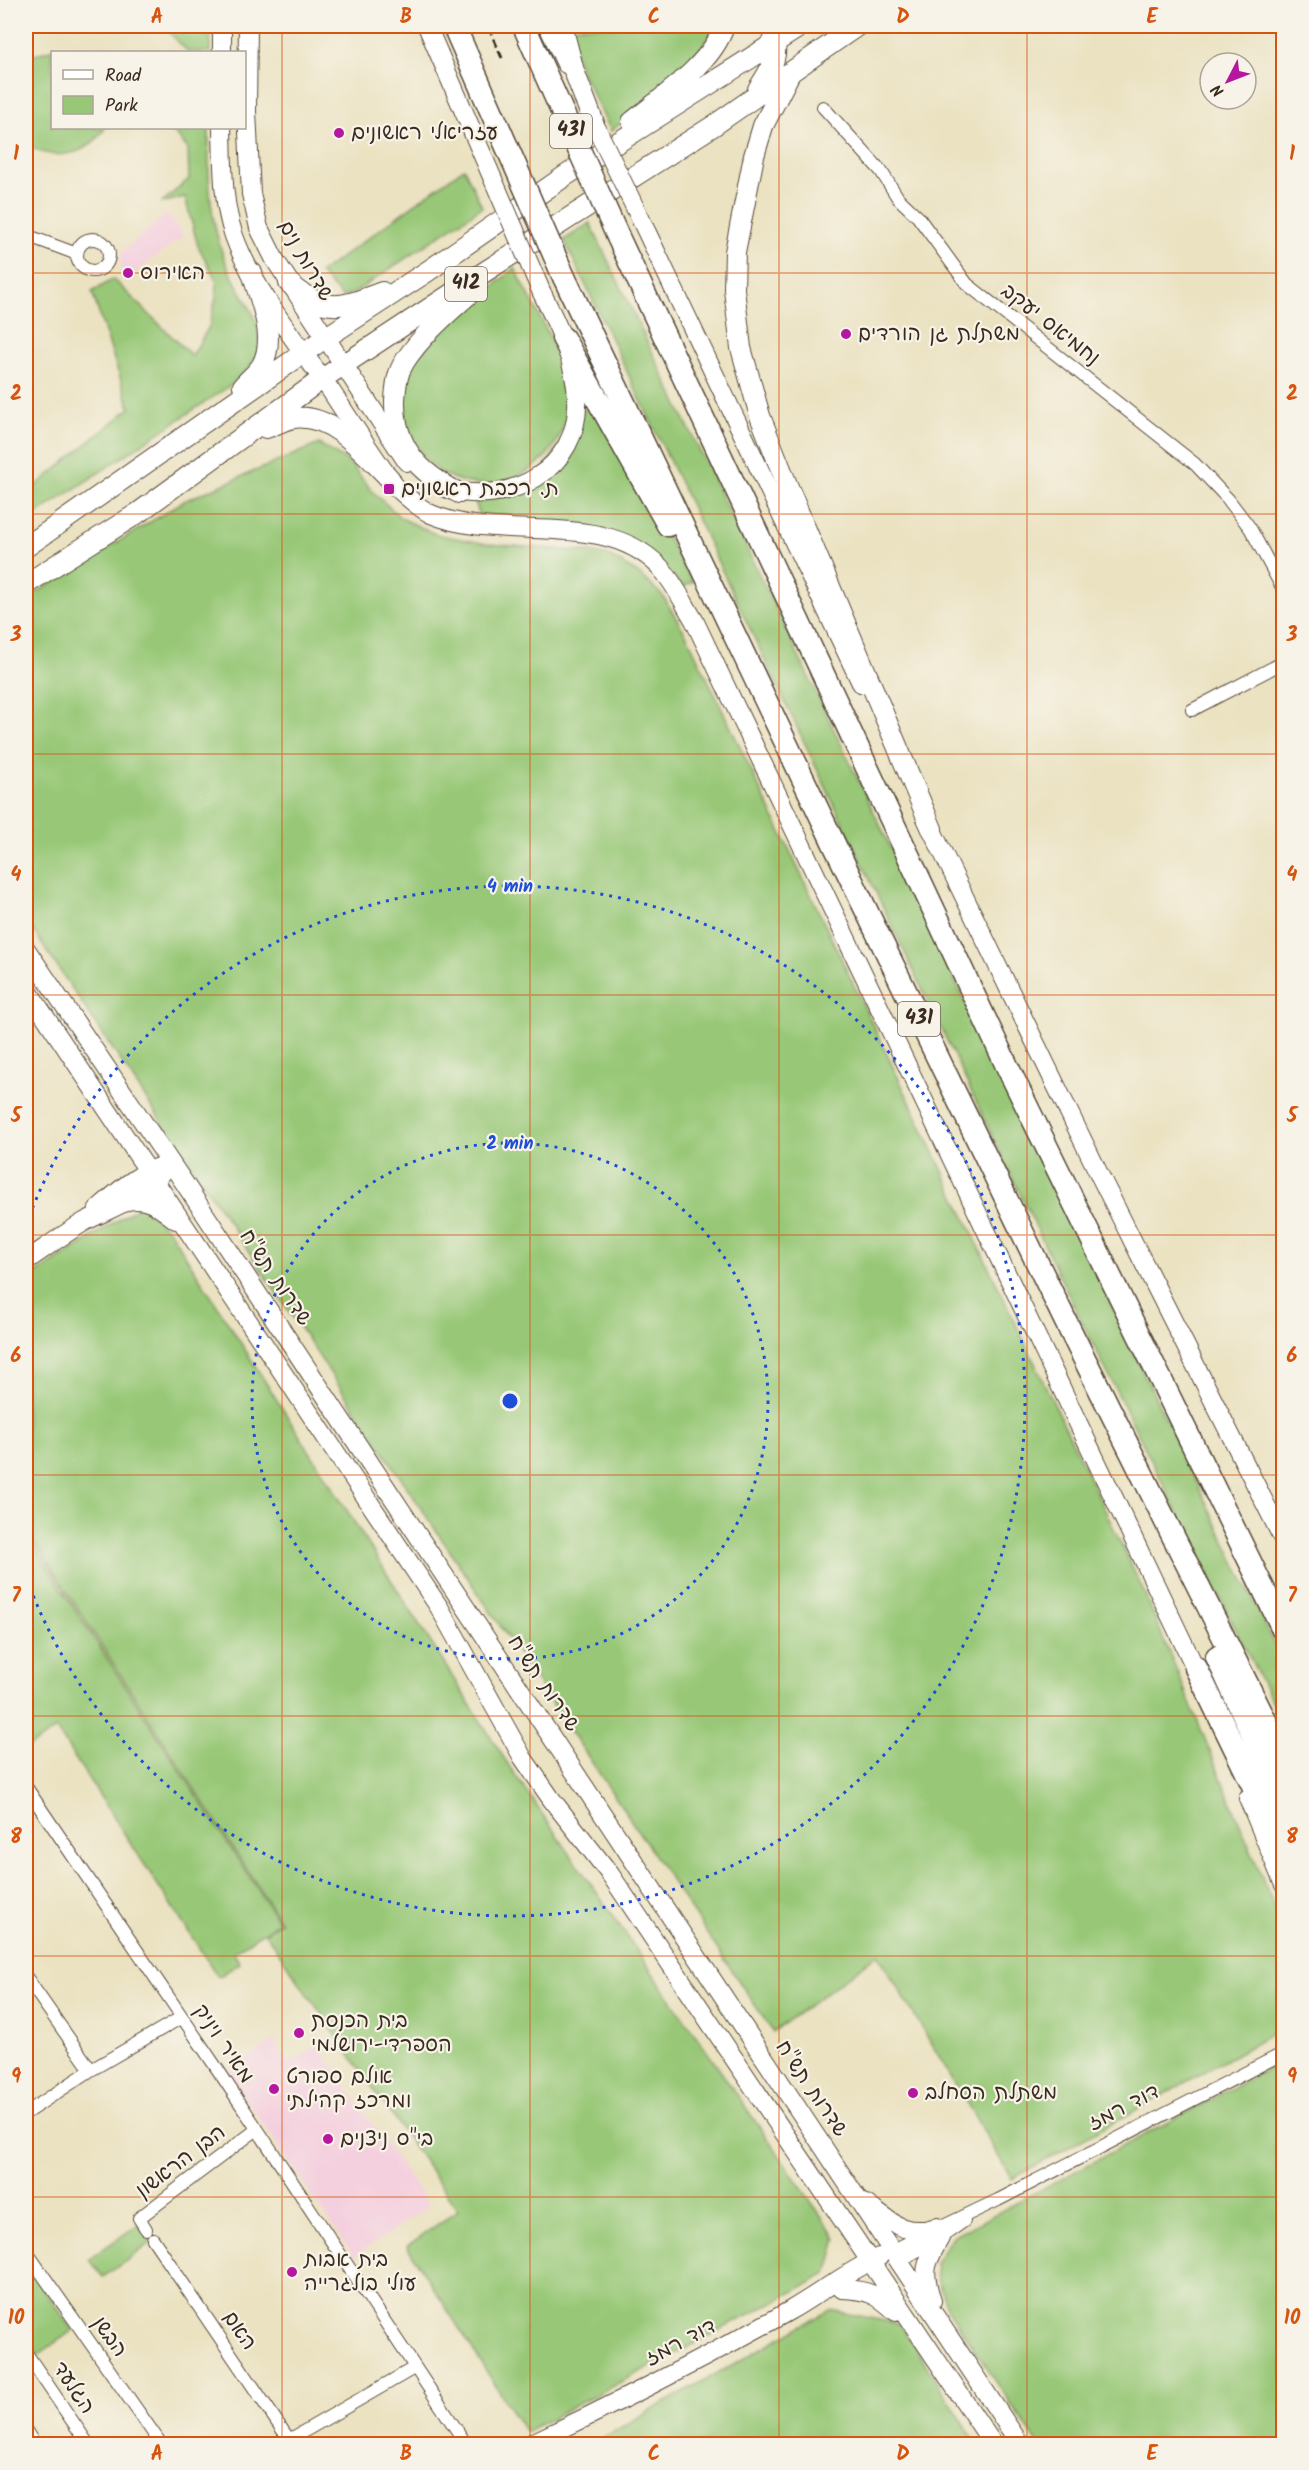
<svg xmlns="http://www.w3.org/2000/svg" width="1309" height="2470" viewBox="0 0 1309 2470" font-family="Kalam,'Playpen Sans Hebrew',sans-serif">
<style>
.built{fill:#f4cfde}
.green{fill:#98c877;stroke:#6a794a;stroke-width:1.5}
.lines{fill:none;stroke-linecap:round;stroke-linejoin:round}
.street-casing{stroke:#554636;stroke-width:14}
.secondary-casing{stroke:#554636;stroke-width:20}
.primary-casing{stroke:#554636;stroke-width:22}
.highway-casing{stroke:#554636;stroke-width:25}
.street{stroke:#fff;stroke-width:12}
.secondary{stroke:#fff;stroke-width:18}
.primary{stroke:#fff;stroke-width:20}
.highway{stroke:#fff;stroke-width:22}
.rail{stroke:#3b2a1e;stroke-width:3;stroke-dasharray:9 4.5;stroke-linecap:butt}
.secondary-bridge-casing{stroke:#554636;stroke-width:20;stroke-linecap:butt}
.highway-bridge-casing{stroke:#554636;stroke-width:25;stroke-linecap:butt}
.secondary-bridge{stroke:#fff;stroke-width:18}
.highway-bridge{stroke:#fff;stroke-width:22}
.grid{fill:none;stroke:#d7540e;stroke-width:1.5;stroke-opacity:0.55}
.ring{fill:none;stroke:#1d4ed8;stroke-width:3;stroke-dasharray:3 6}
.poi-dot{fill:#b5179e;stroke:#f7f3e8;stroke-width:2}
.labels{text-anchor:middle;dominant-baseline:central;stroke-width:4.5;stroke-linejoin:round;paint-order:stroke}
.shield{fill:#f7f3e8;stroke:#73665b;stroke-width:1.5}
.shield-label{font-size:20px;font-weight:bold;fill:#3b2a1e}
.poi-label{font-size:21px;fill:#3b2a1e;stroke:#f7f3e8;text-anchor:start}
.street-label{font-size:21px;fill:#3b2a1e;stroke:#f7f3e8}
.centre{fill:#1d4ed8;stroke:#f7f3e8;stroke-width:3}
.ring-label{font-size:18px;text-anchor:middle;font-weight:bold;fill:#1d4ed8;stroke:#f7f3e8;stroke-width:4.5;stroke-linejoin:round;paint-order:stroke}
.neatline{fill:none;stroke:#d7540e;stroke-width:2}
.grid-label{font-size:20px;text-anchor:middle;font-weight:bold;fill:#d7540e}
</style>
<rect width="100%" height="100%" fill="#f7f3e8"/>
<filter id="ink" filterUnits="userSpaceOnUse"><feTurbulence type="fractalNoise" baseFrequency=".0167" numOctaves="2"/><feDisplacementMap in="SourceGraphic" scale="12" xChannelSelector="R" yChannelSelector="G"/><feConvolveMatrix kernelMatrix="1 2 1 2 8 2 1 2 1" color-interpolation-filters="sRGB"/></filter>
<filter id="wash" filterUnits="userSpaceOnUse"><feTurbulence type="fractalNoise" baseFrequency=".008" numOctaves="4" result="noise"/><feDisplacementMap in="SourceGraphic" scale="24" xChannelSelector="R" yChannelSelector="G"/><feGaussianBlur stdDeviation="1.35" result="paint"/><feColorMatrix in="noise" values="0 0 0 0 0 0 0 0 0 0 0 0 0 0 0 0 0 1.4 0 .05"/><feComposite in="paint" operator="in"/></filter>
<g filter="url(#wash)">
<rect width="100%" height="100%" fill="#ebe2c1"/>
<path class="built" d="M167,213L184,236L127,278L120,267L122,252Z
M273,2041L290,2064L318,2045L429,2206L354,2257L227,2072Z"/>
<path class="green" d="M163,26H211L210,52H188Z
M568,26H717L688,66L611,131L580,69Z
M53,49L77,52H52V128H105C87,156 53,163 26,144V61L37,54Z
M164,128H209C208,174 208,219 226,263C235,287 257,311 260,338C262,358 246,370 234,383L26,521V494L130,408L92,292L113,279L192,356L209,327L216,298L217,281L198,246L185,197L161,203L189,179L188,149L175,133L163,131Z
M464,168L482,207L354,293L342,297L320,273Z
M590,223L1283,1662V1724L1069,1296L564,240Z
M515,268C534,307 567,358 567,403C567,463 498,503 446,475C430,467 421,454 412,439C401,420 399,394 408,373C420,342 488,291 515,268Z
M591,406L693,582L683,587L641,545L481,520L475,501L528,490L584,410Z
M319,444L349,462L372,491L401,518L435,534L487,544L590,552L609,556L638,573L663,596L687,636L1145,1594L1283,1928V2028L1012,2179L878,1954L773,2032L26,920V599L184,501Z
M141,1205L169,1230L511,1769L837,2239L827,2274L525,2432L407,2246L458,2210L265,1933L281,1922L26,1529V1280Z
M26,1534L279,1922L233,1952L240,1963L218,1977L56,1729L26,1749V1692L30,1689L26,1682Z
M1283,2061V2444H1038L948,2310L937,2279L935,2262L952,2237Z
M139,2224L151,2243L103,2277L89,2259Z
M26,2265L73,2330L38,2355L26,2337Z
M830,2310L900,2324L977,2444H591Z"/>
</g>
<g filter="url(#ink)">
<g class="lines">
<g class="street-casing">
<path id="street" d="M823,107L881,171L898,198L918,217L967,284L1195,464L1228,499L1250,528L1284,591
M26,235L77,254
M77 255a16 16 0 1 1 32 0a16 16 0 1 1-32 0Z
M1192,710L1284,662
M26,1787L220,2073L466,2444
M26,1977L91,2070
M26,2113L91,2070L182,2017
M146,2229L139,2218L256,2130
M153,2239L292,2444
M26,2251L161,2444
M891,2251L998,2200L1284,2053
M899,2261L940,2238L964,2221
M26,2353L88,2444
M26,2431L34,2444
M289,2440L414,2368"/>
</g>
<g class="secondary-casing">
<path id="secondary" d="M248,26L247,111L251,194L259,228L275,260L407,462
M548,26L566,64
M222,52V26
M222,128C223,164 222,201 234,236C252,287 299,346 331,391C352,423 372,455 395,486C406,496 417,507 431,514C501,544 602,508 659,566C674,582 683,602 694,620L1201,1680
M641,220L861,683
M445,488C508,508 581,470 577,398C575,360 558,326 542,293
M925,816L1101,1178L1284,1541
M26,949L183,1181L1020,2444
M26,988L439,1607L523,1758L552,1800L610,1874L993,2444
M127,1201C147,1196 160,1208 176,1220
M98,1209C116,1193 135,1175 159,1167
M26,1261C45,1248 64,1234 84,1222C110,1208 143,1198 162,1173
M1248,1798L1284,1885
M866,2204C891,2222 904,2237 937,2227
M842,2289C868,2290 877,2294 896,2312
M932,2301C922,2270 925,2265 940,2238
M530,2444C618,2403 705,2358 789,2311C820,2293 847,2272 879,2257"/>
</g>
<g class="primary-casing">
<path id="primary" d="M562,26L574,71L594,123
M789,75L763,126L754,156L735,252L734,289L741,348L760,416L788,487L932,829
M758,89C774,65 780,55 772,26
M632,122C661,98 713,63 724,26
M289,283C325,314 340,308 382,292
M243,386C249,379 257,373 262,365C277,337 260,300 252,273
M266,428C275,425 284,420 293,418C333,413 365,454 390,479
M459,493C419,473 394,447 395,400C396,385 397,373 405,361C422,335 447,314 469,294
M26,547L325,338L428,271L565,176L801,26
M26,584L138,513L322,379L486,271L713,126L857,26"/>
</g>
<g class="highway-casing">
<path id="highway" d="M618,237L1007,1066L1284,1631
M564,277L836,848L1066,1322L1284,1758
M563,338L668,525
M1217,1657L1284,1802
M1196,1668L1284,1849"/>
</g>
<use href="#street" class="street"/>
<use href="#secondary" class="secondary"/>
<use href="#primary" class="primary"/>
<use href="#highway" class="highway"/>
<path class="rail" d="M488,26L502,58"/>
<g class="secondary-bridge-casing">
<path id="secondary-bridge" d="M427,26L542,293
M594,123L641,220"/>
</g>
<g class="highway-bridge-casing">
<path id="highway-bridge" d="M454,26L564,277
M524,26L618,237"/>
</g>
<use href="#secondary-bridge" class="secondary-bridge"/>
<use href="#highway-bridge" class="highway-bridge"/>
</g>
</g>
<path class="grid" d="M282,26V2444M530,26V2444M779,26V2444M1027,26V2444M26,273H1284M26,514H1284M26,754H1284M26,995H1284M26,1235H1284M26,1475H1284M26,1716H1284M26,1956H1284M26,2197H1284"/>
<g class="ring">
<circle cx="510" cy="1401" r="258"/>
<path d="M26 1225A515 515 0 1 1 26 1577"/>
</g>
<g class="poi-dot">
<circle cx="339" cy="133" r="6"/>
<circle cx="128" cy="273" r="6"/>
<circle cx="846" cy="334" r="6"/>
<rect x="383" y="483" width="12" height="12" rx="3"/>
<circle cx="299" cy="2033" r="6"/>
<circle cx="274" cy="2089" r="6"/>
<circle cx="913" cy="2093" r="6"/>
<circle cx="328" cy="2139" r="6"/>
<circle cx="292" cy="2272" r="6"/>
</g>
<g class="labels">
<g class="shield">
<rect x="550" y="114" width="42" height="34" rx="4.5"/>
<rect x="445" y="267" width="42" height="34" rx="4.5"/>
<rect x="898" y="1002" width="42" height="34" rx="4.5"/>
</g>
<g class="shield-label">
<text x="571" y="131">431</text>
<text x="466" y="284">412</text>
<text x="919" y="1019">431</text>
</g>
<g class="poi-label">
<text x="351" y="133">עזריאלי ראשונים</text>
<text x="140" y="273">האירוס</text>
<text x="858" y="334">משתלת גן הורדים</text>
<text x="401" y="489">ת. רכבת ראשונים</text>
<text x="311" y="2021">בית הכנסת<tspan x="311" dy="24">הספרדי-ירושלמי</tspan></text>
<text x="286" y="2077">אולם ספורט<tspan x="286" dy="24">ומרכז קהילתי</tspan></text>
<text x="925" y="2093">משתלת הסחלב</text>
<text x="340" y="2139">בי"ס ניצנים</text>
<text x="304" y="2260">בית אבות<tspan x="304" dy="24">עולי בולגרייה</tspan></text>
</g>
<g class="street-label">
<text transform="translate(305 261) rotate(60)">שדרות נים</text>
<text transform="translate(1050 325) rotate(38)">נחמיאס יעקב</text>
<text transform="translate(275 1278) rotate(56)">שדרות תש"ח</text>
<text transform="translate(543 1684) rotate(56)">שדרות תש"ח</text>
<text transform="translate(223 2044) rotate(56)">מאיר ויניק</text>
<text transform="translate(811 2089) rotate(56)">שדרות תש"ח</text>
<text transform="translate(1124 2108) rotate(-27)">דוד רמז</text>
<text transform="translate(181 2162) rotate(-37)">הבן הראשון</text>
<text transform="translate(239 2331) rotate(56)">האם</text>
<text transform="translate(109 2337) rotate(55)">הבשן</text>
<text transform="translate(681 2343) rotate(-28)">דוד רמז</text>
<text transform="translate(73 2388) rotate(56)">הגלעד</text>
</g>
</g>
<circle cx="510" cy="1401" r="9" class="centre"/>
<g class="ring-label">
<text x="510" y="892">4 min</text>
<text x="510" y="1149">2 min</text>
</g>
<rect width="1309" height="2470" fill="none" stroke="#f7f3e8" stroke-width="66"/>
<rect x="51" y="51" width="195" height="78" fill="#f7f3e8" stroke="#aca397" stroke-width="1.5"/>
<rect x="63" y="70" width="30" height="9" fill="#ffffff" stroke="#aca397" stroke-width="1.5"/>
<text x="105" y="81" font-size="18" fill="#3b2a1e">Road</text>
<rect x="63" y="96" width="30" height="18" fill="#98c877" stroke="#aca397" stroke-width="1.5"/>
<text x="105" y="111" font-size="18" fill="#3b2a1e">Park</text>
<g transform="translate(1228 81) rotate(228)"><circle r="28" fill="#f7f3e8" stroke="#aca397" stroke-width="1.5"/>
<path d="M0-4.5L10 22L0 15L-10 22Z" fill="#b5179e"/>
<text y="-9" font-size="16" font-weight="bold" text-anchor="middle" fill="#3b2a1e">N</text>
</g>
<rect x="33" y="33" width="1243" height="2404" class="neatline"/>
<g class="grid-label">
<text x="157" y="23">A</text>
<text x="406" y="23">B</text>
<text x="654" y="23">C</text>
<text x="903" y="23">D</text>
<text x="1152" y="23">E</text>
<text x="16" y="160">1</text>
<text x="1292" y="160">1</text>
<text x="16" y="400">2</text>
<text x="1292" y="400">2</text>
<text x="16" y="641">3</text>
<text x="1292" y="641">3</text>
<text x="16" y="881">4</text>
<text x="1292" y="881">4</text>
<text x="16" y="1122">5</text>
<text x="1292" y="1122">5</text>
<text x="16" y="1362">6</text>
<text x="1292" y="1362">6</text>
<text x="16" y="1602">7</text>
<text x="1292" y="1602">7</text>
<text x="16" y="1843">8</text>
<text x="1292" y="1843">8</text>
<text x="16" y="2083">9</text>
<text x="1292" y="2083">9</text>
<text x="16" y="2324">10</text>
<text x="1292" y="2324">10</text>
<text x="157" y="2460">A</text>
<text x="406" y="2460">B</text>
<text x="654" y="2460">C</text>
<text x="903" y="2460">D</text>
<text x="1152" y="2460">E</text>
</g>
</svg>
